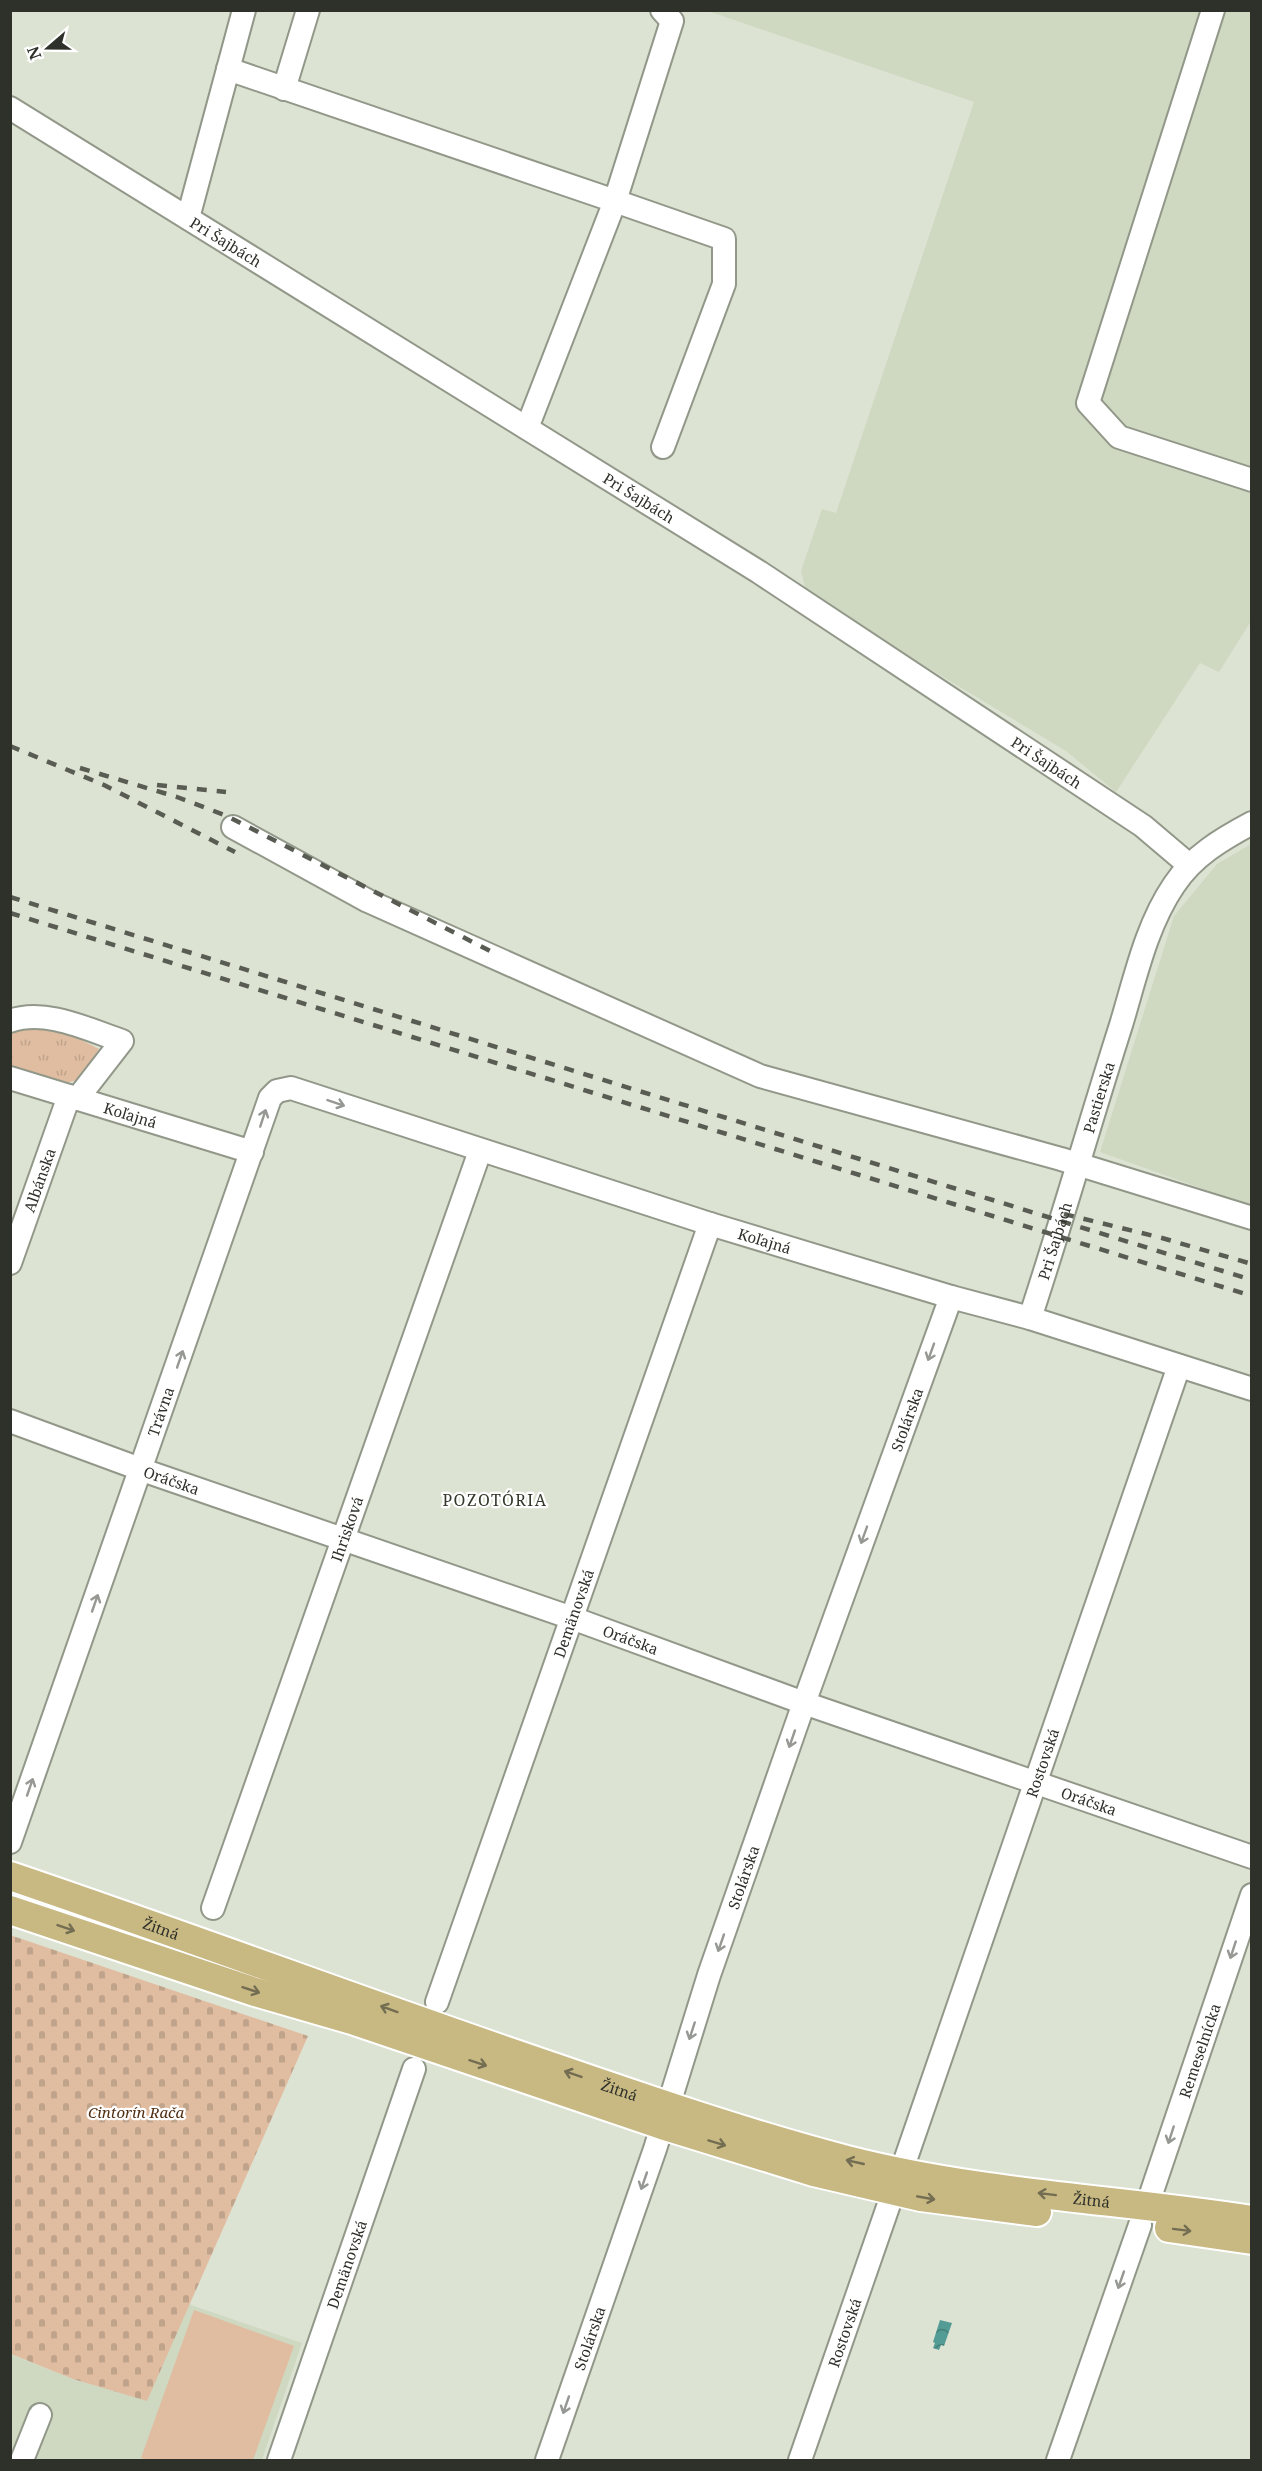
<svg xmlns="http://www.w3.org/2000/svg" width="1262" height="2471" viewBox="0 0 1262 2471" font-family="'Noto Serif',serif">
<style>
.built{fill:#cfd8c1}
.grass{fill:url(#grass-tufts)}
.cemetery{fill:url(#cemetery-stones)}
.pitch{fill:#e0bda1}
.water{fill:url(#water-waves)}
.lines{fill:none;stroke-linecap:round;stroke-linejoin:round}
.minor-casing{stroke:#929889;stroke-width:26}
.major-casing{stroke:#fff;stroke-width:32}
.minor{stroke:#fff;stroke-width:22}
.major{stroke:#c8b882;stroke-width:28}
.rail{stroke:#595c53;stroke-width:4.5;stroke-dasharray:10 10;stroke-linecap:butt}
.oneway{stroke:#969894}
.oneway2{stroke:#736d52}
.labels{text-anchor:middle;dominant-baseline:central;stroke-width:4.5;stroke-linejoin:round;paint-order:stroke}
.street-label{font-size:15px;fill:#2e302a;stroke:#fff}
.park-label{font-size:15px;font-style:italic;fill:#4f2e12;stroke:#fff}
.neighbourhood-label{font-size:16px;letter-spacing:1.5px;fill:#34392c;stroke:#fff}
</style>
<defs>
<pattern id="grass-tufts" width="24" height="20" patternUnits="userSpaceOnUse" patternTransform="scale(1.5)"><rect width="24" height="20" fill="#e0bda1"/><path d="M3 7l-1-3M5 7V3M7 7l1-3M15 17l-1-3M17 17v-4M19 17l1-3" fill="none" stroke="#c0a38b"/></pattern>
<pattern id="cemetery-stones" width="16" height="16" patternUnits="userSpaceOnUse" patternTransform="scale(1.5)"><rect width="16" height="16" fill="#e0bda1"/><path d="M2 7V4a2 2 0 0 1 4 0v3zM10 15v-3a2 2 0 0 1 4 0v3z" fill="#c0a38b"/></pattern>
<pattern id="water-waves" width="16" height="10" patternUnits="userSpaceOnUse" patternTransform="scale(1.5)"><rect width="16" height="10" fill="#539c95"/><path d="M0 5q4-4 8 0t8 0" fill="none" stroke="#45807a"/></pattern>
</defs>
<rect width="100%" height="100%" fill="#dde3d3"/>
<path class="built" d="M705,10L1251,11V621L1219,672L1200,663L1116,792L1066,751L807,595L801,571L822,509L836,513L974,102Z
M1251,844V1206L1100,1152L1174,916L1217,864Z
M188,2304L302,2343L262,2460H11L10,2354L73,2379L147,2400Z"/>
<path class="grass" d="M11,1026C48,1027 66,1031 99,1049L78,1080L66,1083L11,1066Z"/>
<path class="cemetery" d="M10,1935L308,2036L147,2401L73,2379L11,2354Z"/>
<path class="pitch" d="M194,2310L294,2346L253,2460H148L141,2458Z"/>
<path class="water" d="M940,2320L952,2323L944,2346L941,2345L939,2350L933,2348L935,2343L933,2342Z"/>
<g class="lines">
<g class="minor-casing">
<g id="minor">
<path d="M662,10L672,21L615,201L724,239V284L663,447"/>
<path d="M1213,10L1088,403L1119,437L1252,480"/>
<path d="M228,69L615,201L527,428"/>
<path d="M284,89L308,10"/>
<path id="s1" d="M10,108L759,572L1143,826L1189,865"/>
<path d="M188,218L244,10"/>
<path d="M233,827L368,901L760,1076L1061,1159L1252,1218"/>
<path d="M10,1021C46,1008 89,1030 122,1041L77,1099"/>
<path id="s2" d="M10,1078L252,1152"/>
<path id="s3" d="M10,1263L69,1096"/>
<path id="s4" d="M1030,1318C1062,1221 1090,1122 1121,1025C1135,979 1146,926 1174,885C1193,856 1222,839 1252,823"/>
<path id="s5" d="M10,1421L151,1473L572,1618L804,1703L1252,1857"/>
<path id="s6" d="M10,1842L270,1098L277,1091L291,1088L710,1224L951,1297L1030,1318L1252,1389"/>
<path id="s7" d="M213,1908L480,1151"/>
<path id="s8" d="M437,2002L710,1224"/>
<path id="s9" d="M906,2158L1179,1366"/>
<path id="s10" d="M1147,2206L1252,1895"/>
<path d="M22,2460L40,2415"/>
<path id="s11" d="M279,2460L414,2069"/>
<path id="s12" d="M547,2460L655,2149L709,1975L804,1703L951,1297"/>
<path id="s13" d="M800,2460L889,2204"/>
<path d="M1058,2460L1140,2225"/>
</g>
</g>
<g class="major-casing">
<g id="major">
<path id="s14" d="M10,1876C193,1938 373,2006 556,2068C652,2101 748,2134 847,2160C979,2194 1117,2199 1252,2220"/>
<path d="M10,1910L255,1992L352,2020L662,2125L814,2172L921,2197L1037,2212"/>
<path d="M1169,2228L1252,2240"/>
</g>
</g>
<use href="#minor" class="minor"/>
<use href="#major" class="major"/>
<path class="rail" d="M10,746L104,785L235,852
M80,768L177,797L227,816L492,952
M157,785L226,792
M10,897L1252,1280
M10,913L1252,1296
M1064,1214L1162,1238L1252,1264"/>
</g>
<defs><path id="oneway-shaft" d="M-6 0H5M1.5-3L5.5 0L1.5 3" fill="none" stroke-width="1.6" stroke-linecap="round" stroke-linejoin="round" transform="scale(1.5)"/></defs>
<g class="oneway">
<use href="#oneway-shaft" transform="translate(336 1103) rotate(19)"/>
<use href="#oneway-shaft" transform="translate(263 1118) rotate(-72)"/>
<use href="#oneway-shaft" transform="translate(931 1352) rotate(110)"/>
<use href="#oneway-shaft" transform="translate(180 1359) rotate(-71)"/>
<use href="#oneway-shaft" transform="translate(864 1535) rotate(110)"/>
<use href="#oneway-shaft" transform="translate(95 1603) rotate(-71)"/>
<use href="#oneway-shaft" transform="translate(792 1739) rotate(109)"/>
<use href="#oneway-shaft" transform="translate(30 1787) rotate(-71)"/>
<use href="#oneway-shaft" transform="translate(721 1943) rotate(109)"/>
<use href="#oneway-shaft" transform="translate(1233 1950) rotate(108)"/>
<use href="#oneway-shaft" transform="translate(692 2031) rotate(108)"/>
<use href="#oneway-shaft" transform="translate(1171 2135) rotate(108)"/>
<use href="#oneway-shaft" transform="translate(644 2181) rotate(109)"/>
<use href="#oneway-shaft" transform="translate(1121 2280) rotate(109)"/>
<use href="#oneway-shaft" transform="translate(566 2405) rotate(109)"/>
</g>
<g class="oneway2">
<use href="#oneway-shaft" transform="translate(66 1928) rotate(19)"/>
<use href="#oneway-shaft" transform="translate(251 1990) rotate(18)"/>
<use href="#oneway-shaft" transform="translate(389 2009) rotate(-160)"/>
<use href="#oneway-shaft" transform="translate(478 2063) rotate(18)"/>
<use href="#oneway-shaft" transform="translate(573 2074) rotate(-161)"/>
<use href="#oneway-shaft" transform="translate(717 2143) rotate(17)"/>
<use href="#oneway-shaft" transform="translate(855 2162) rotate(-167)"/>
<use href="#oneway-shaft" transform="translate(1047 2194) rotate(-173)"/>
<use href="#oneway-shaft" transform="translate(926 2198) rotate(10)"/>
<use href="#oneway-shaft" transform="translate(1182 2230) rotate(7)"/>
</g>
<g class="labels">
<g class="street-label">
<text stroke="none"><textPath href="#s1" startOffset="254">Pri Šajbách</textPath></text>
<text stroke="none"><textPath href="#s1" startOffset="740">Pri Šajbách</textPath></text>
<text stroke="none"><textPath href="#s1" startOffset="1226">Pri Šajbách</textPath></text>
<text stroke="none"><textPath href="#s4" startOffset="231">Pastierska</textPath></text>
<text stroke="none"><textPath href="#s2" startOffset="126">Koľajná</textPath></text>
<text stroke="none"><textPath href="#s3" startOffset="88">Albánska</textPath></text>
<text stroke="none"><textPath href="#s6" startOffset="1310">Koľajná</textPath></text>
<text stroke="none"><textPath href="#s4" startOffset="81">Pri Šajbách</textPath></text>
<text stroke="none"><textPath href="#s6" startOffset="456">Trávna</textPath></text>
<text stroke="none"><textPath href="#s12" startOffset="1101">Stolárska</textPath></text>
<text stroke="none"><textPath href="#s5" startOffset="172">Oráčska</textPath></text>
<text stroke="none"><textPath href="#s7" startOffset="402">Ihrisková</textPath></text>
<text stroke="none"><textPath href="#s8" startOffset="412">Demänovská</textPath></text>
<text stroke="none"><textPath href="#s5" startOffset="658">Oráčska</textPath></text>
<text stroke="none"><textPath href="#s9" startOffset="418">Rostovská</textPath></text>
<text stroke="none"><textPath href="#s5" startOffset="1144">Oráčska</textPath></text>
<text stroke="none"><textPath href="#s12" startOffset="615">Stolárska</textPath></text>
<text stroke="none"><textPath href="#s14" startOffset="160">Žitná</textPath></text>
<text stroke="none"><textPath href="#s10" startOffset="164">Remeselnícka</textPath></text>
<text stroke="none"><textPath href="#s14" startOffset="646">Žitná</textPath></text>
<text stroke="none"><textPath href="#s14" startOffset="1132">Žitná</textPath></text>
<text stroke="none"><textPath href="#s11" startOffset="207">Demänovská</textPath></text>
<text stroke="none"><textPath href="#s13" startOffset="135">Rostovská</textPath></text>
<text stroke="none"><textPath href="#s12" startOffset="129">Stolárska</textPath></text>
</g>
<g class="park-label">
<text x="136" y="2112">Cintorín Rača</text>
</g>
<g class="neighbourhood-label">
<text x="495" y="1500">POZOTÓRIA</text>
</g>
</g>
<rect width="1262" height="2471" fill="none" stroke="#2e302a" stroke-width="24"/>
<g transform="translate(48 48) rotate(250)" stroke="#ffffff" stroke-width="4.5" paint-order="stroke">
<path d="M0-4.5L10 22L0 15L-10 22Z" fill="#2e302a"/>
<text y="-9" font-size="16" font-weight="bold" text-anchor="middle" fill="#2e302a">N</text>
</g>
</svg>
